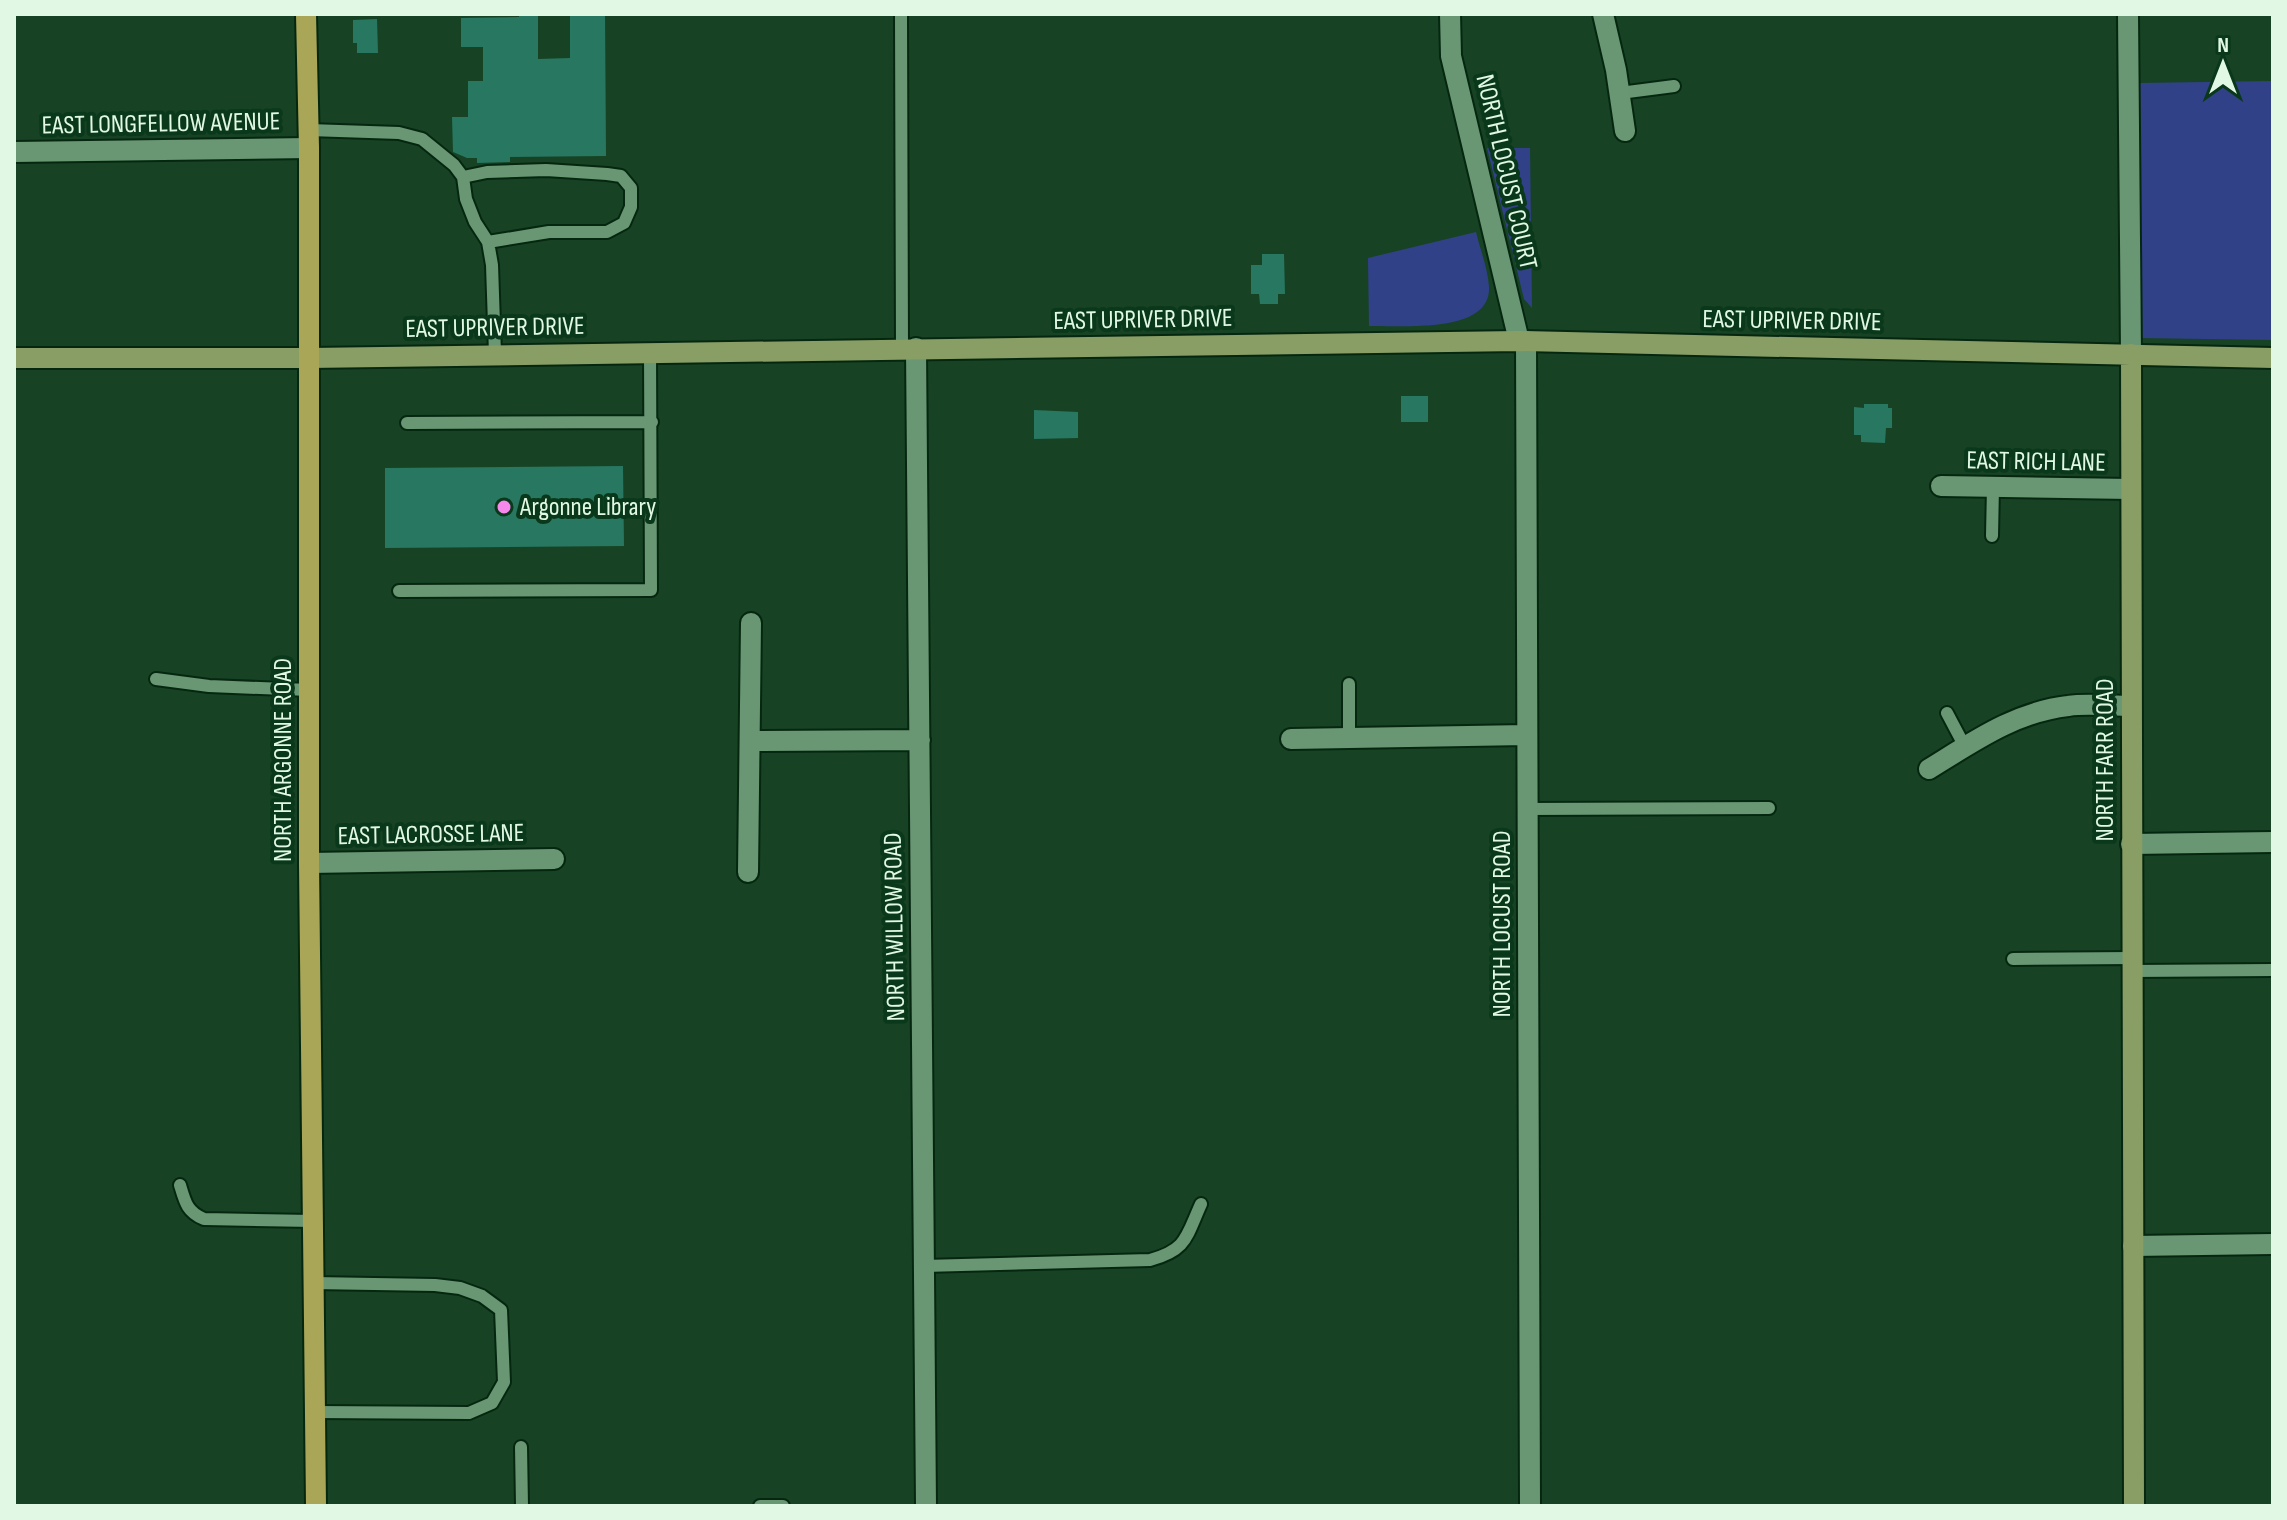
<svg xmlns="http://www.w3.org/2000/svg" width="2287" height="1520" viewBox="0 0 2287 1520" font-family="'Sofia Sans Condensed',sans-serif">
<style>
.green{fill:#314188}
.building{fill:#287761}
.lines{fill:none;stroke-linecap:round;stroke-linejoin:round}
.lane-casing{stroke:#052710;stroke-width:16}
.street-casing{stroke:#052710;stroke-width:24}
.secondary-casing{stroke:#052710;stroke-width:24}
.primary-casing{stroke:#052710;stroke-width:24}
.lane{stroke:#699673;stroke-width:12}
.street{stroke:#699673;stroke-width:20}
.secondary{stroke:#899e65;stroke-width:20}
.primary{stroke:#a9a657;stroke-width:20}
.poi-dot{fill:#f788ec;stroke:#0a381a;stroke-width:3}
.labels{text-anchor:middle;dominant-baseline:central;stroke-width:8;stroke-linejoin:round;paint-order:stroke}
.street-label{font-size:26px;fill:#e0f8e4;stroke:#0a381a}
.poi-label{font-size:26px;fill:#e0f8e4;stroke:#0a381a;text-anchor:start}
</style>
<rect width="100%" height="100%" fill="#174324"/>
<path class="green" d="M2273,81V340L2139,338L2138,83Z
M1487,148H1530L1532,308L1524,299Z
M1476,232C1480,249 1488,269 1489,287C1491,335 1400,325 1369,326L1368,258Z"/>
<path class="building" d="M519,14H538V59L570,58V14H605L606,156L510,157V162L477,163V158H467L453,152L452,117H468V81H483V47H461V18L519,17Z
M377,19L378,53H357V43H353V20Z
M1262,254H1284L1285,294H1278V304H1260L1259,294H1251V265H1262Z
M1401,396H1428V422H1401Z
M1864,404H1888V408H1892V428H1886L1885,443L1861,442V435H1854V407L1864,408Z
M1034,410L1078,412V438L1034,439Z
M623,466L624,546L385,548V468Z"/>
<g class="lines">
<g class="lane-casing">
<path id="lane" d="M901,14L902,348
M1620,93L1674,86
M309,130L399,133L422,139L454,165L463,177L466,199L475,222L488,242L492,265L495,354
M463,177L487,172L546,170L607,174L621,176L631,188V207L624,223L607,232H549L488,242
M407,423L652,422
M1992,536L1993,487
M399,591L651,590L650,351
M156,679L209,686L309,690
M1349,684V738
M1947,713L1965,747
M1527,809L1769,808
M2013,959L2132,958
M2132,971L2273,970
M180,1185C185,1202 187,1212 204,1219L313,1221
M924,1266L1150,1260C1187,1250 1186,1237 1201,1204
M313,1283L435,1285L460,1288L482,1296L501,1310L504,1382L492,1403L469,1413L315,1412
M521,1447L522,1506
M760,1506H783"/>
</g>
<g class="street-casing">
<path id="street" d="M1450,14L1451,56L1519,341
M1603,14L1616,70L1625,131
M2128,14L2131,354
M14,152L309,148
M1526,341L1530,1506
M916,348L926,1506
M1941,486L2131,489
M1291,739L1527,735
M750,741L920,740
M1929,769C1973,742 2015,712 2068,706C2088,703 2110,706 2130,706
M2131,844L2273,842
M309,863L554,859
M748,872L751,623
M2133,1246L2273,1244"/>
</g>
<g class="secondary-casing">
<path id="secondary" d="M2131,354L2134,1506
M14,358H309L1519,341L2273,358"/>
</g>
<g class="primary-casing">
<path id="primary" d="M306,14L309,148V863L316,1506"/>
</g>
<use href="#lane" class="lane"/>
<use href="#street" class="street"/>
<use href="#secondary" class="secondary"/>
<use href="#primary" class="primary"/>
</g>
<circle class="poi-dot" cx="504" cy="507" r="8"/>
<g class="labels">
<g class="street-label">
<text transform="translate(161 124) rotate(-1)">EAST LONGFELLOW AVENUE</text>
<text transform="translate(1506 172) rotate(77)">NORTH LOCUST COURT</text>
<text transform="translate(1143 320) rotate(-1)">EAST UPRIVER DRIVE</text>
<text transform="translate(1792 321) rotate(1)">EAST UPRIVER DRIVE</text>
<text transform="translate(495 328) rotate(-1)">EAST UPRIVER DRIVE</text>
<text transform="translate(2036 462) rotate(1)">EAST RICH LANE</text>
<text transform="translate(283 760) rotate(-90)">NORTH ARGONNE ROAD</text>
<text transform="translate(2105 760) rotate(-90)">NORTH FARR ROAD</text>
<text transform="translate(431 835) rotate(-1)">EAST LACROSSE LANE</text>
<text transform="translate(1502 924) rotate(-90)">NORTH LOCUST ROAD</text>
<text transform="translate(895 927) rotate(-91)">NORTH WILLOW ROAD</text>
</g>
<g class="poi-label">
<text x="520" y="507">Argonne Library</text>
</g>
</g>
<rect width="2287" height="1520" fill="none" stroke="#e0f8e4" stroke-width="32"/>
<g transform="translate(2223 64)" stroke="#0a381a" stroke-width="6" paint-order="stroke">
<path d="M0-6L14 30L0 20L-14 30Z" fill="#e0f8e4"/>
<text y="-12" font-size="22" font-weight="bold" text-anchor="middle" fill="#e0f8e4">N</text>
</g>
</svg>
